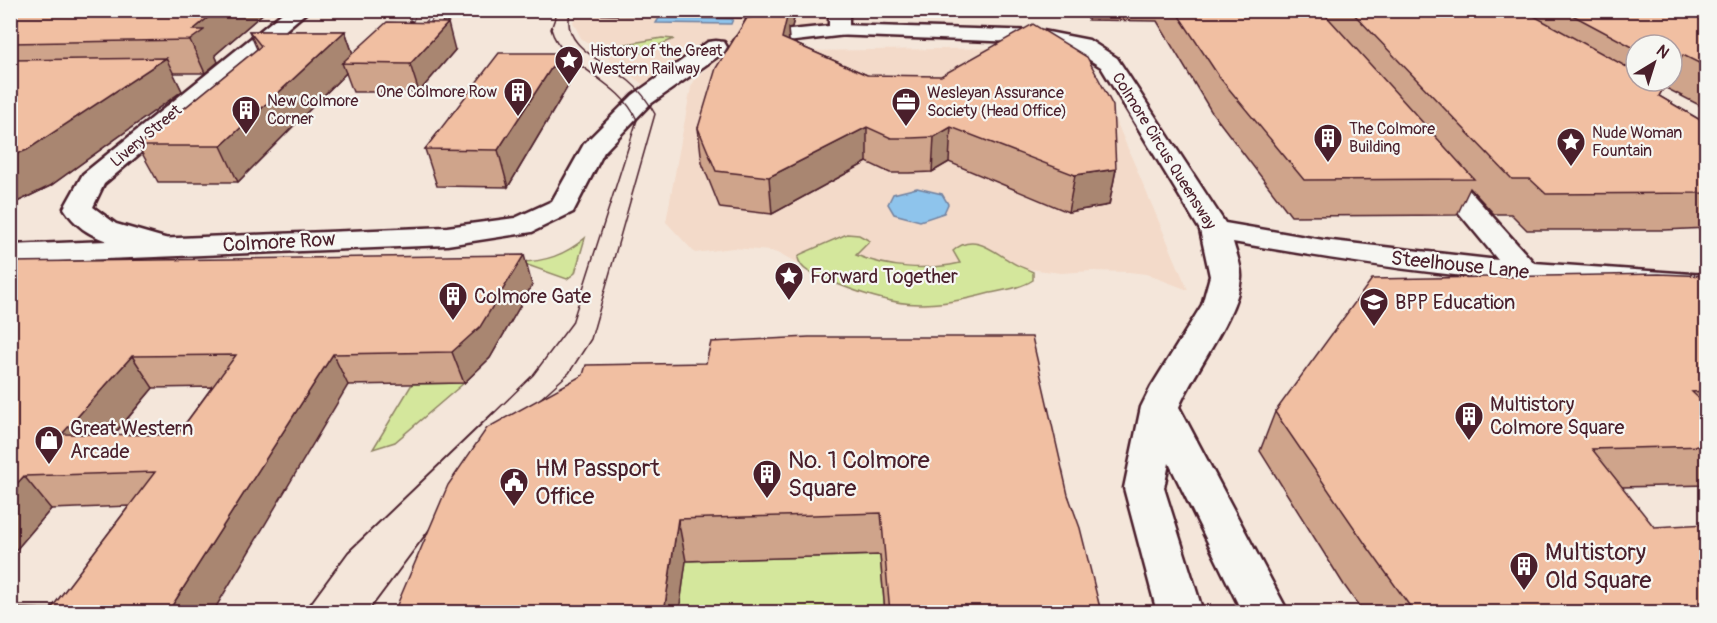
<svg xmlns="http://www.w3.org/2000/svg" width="1717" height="623" viewBox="0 0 1717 623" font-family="Pangolin,sans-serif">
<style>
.built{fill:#f3dac9}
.green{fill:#d4e79c;stroke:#8f8364;stroke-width:1.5}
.water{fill:#8ec4ec;stroke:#73829f;stroke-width:1.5}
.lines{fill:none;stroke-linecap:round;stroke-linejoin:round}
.minor-casing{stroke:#4a1f2b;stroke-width:5}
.tertiary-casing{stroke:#4a1f2b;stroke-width:5}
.minor{fill:#f6f6f2;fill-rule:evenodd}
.tertiary{fill:#f6f6f2;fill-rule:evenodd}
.tram-far1{stroke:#4a1f2b;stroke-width:1.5}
.tram{stroke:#4a1f2b;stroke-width:2}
.rail-casing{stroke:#4a1f2b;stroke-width:4.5}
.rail{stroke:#f6f6f2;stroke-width:3;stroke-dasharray:9;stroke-linecap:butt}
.wall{fill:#cfa48b;stroke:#4a1f2b;stroke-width:1.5;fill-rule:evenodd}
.shaded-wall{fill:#a98671;stroke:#4a1f2b;stroke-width:1.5}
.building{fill:#f1bfa2;stroke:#4a1f2b;stroke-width:1.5;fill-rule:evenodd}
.labels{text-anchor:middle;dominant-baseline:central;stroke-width:4.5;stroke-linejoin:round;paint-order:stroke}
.far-poi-label{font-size:16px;fill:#4a1f2b;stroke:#f6f6f2;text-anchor:start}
.far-street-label{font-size:16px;fill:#4a1f2b;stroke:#f6f6f2}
.street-label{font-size:20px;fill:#4a1f2b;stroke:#f6f6f2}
.poi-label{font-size:20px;fill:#4a1f2b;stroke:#f6f6f2;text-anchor:start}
.near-poi-label{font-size:24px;fill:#4a1f2b;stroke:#f6f6f2;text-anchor:start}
</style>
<rect width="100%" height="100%" fill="#f4e6da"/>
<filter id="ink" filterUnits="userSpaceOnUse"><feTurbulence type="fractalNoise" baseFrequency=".0167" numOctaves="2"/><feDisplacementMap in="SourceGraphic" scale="12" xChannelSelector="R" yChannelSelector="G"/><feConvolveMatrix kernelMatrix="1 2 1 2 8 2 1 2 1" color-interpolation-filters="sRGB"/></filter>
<g filter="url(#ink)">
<path class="built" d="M578,10L839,11V31L740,41L716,47L662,74L645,86L581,38L573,22Z
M1007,48L1100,83L1188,290L1146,274L1129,272L1092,271L1061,273L1029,269L1034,276L1033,280L1022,285L954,303L924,306L901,304L860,294L821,277L783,255L771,251L733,248L695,253L666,222L691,87L696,78L715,60L741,52Z"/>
<path class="green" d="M662,38L674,39L638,54L626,44Z
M847,234L859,235L870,241L856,255C888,268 925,271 960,263L953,251C973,232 993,251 1010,261C1017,266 1025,268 1033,272V280C1021,288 1004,290 990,293C924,311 892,307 830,281C818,276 801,272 798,258L801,254Z
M585,238L575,273L567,279L519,262C545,262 565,255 585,238Z
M464,383L395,442L373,449L412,384Z
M880,555L885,612H679L686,561Z"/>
<path class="water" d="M659,18L733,19L731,24L656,23Z
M917,188L942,194L948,204L944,213L920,221L894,214L888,204L893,194Z"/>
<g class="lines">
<g class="minor-casing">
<path id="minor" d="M286,10H309L104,184L93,207L116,224L175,241L179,247L175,253C154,259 101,242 83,229C75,223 69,216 64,208L83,174Z
M839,25L1043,31L1089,40L1117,58L1225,223L1323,240L1498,260L1421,167L1425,161L1434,159L1443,161L1534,263L1706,275V295C1548,289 1389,270 1233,242C1236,253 1242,267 1241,278C1237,317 1195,369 1179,407L1288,612H1242L1169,463L1164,488L1203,612H1157L1124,488L1141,407L1151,387L1202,305L1210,276L1200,230L1101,67L1074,50L1043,43L832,35L829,31L832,27Z"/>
</g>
<g class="tertiary-casing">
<path id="tertiary" d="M829,10H849V31L846,35L744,47L737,45L733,41L737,37L744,35L829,26Z
M716,41L724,42L727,47L724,52L649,105L604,152L573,212L532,232L447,245L10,263V245L447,227L515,218L552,201L584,144L633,95L708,42Z"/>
</g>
<use href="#minor" class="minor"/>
<use href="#tertiary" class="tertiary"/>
<path class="tram-far1" d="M530,408L569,373L591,339L655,114C648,101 640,90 629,81C606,62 558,46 571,10
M493,414L533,375L572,323L637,120C619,79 561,66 551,29L558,10"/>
<path class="tram" d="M304,612L348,552L494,412
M368,612L438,518"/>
<g class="rail-casing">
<path id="rail" d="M416,36L438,10
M433,36L454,10
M406,37L415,10"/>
</g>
<use href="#rail" class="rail"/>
</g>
<path class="wall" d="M10,10H267L215,55L218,62L205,73H173L182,91L50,186L19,201L10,204Z
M578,10H796L792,27L788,28L789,41L867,75L1116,169L1109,205L1068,212L949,162L932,172L909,173H890L867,162L772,214L720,208L702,163L698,128L746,18L579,14Z
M1070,10H1707V109L1664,87L1659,96L1707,124V228L1665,230H1527L1511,214H1494L1470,188L1457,215L1291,216L1211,111L1157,21L1088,20V16L1072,15ZM1636,45H1672V81H1636Z
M249,31H345L353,54L455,50L419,92H353L346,73L238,182H158L138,146L257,49Z
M561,53L568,86L508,187L437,186L425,149Z
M10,262L532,285L490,358L464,383L348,385L51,609L129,506L51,509L10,557ZM212,387L177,435H114L153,388Z
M1707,276V485L1622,487L1707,612H1363L1344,585L1260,451L1275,412Z
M706,363L1068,495L1101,612H885L880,555L686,561L394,612Z"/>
<path class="shaded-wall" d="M217,10H267L215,55L218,62L205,73L190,40L193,30Z
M758,10H796L792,27L788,28L789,44L759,31Z
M448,23L455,50L419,92L410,64Z
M345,31L356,63H342L346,73L238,182L221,146Z
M561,53L568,86L508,187L498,150Z
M166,58L182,91L50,186L19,201L10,204V157Z
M867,127V162L772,214L769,177Z
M951,127L949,162L932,172L934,137Z
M1116,169L1109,205L1068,212L1075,175Z
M524,255L532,285L490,358L464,383L452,352Z
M333,354L348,385L213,612H168Z
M132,356L153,388L87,466L62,434Z
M24,476L51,509L10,557V491Z
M678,519L686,561L679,612H664Z"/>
<path class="building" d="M10,10H217L193,30H204L190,40L10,43Z
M1175,10H1321L1474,179L1304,180L1220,78Z
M1350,10H1523L1636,72V81H1653L1664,87L1659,96L1707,124V193L1546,194L1530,179H1512Z
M1563,10H1707V67L1683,55L1675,69L1672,68V45H1636V49Z
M788,13L782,38L867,75L941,76L1033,24L1087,57L1113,106L1116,169L1075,175L951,127L934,137L911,138H891L867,127L769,177L716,171L698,128L716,68L747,18Z
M387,22L448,23L410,64L342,63Z
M249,31H345L221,146H138L261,46Z
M499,53H561L498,150L425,149Z
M166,58L27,150L10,157V60Z
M524,255L480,327L452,352L333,354L168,612H10V608L51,609L155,472L24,476L10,491V262ZM236,355L177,435L62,434L132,356Z
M1659,274L1707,276V391L1692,392L1707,406V446L1592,449L1654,527L1707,524V612H1414L1366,545L1275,412L1372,279Z
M809,337H1032L1068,495L1080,528L1101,612H890L881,513L678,519L664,612H394L448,485L487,428L583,375L586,365L706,363L711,342Z"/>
</g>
<defs>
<g id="sight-pin" transform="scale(1.5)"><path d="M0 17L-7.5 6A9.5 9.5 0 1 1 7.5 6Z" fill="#4a1f2b" stroke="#f6f6f2"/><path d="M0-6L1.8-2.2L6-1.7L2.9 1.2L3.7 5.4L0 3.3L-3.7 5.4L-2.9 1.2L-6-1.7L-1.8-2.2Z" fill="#fff"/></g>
<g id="building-pin" transform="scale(1.5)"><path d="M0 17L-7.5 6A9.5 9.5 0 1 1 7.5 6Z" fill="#4a1f2b" stroke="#f6f6f2"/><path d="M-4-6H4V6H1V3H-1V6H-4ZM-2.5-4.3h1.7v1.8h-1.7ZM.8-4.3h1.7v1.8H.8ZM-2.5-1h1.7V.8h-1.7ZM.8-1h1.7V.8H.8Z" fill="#fff"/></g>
<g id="office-pin" transform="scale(1.5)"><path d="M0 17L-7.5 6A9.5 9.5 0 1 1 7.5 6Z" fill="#4a1f2b" stroke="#f6f6f2"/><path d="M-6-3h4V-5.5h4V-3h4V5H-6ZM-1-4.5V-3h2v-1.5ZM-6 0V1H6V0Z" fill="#fff"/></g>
<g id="university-pin" transform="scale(1.5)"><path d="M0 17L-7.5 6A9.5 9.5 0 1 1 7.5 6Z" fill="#4a1f2b" stroke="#f6f6f2"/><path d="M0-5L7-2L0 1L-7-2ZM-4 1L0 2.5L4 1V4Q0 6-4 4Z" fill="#fff"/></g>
<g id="shop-pin" transform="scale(1.5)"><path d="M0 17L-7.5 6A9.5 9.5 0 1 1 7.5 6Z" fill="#4a1f2b" stroke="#f6f6f2"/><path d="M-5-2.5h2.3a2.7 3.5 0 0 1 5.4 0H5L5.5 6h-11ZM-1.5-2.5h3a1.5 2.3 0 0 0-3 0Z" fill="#fff"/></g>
<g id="civic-pin" transform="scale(1.5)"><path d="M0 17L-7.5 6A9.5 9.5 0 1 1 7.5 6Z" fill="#4a1f2b" stroke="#f6f6f2"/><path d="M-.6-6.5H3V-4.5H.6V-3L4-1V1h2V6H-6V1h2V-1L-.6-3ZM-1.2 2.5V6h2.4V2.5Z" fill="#fff"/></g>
</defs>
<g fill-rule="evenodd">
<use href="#sight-pin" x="569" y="60"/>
<use href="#building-pin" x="518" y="92"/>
<use href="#office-pin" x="906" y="102"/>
<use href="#building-pin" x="246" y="110"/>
<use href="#building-pin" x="1328" y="138"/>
<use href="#sight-pin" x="1571" y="142"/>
<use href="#sight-pin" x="789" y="276"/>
<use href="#building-pin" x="453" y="296"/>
<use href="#university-pin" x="1374" y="302"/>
<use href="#building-pin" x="1469" y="416"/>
<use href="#shop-pin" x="49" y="440"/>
<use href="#building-pin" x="767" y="474"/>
<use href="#civic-pin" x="514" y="482"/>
<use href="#building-pin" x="1524" y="566"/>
</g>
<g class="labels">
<g class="far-poi-label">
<text x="590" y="51">History of the Great<tspan x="590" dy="18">Western Railway</tspan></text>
<text x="497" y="92" text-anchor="end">One Colmore Row</text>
<text x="927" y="93">Wesleyan Assurance<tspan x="927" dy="18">Society (Head Office)</tspan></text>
<text x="267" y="101">New Colmore<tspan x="267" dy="18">Corner</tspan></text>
<text x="1349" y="129">The Colmore<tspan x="1349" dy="18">Building</tspan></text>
<text x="1592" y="133">Nude Woman<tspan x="1592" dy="18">Fountain</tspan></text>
</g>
<g class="far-street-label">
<text transform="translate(146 136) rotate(-40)">Livery Street</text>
<text transform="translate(1164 151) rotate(58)">Colmore Circus Queensway</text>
</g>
<g class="street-label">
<text transform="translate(279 242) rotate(-3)">Colmore Row</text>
<text transform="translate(1460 265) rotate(6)">Steelhouse Lane</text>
</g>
<g class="poi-label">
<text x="810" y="276">Forward Together</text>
<text x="474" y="296">Colmore Gate</text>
<text x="1395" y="302">BPP Education</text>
<text x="1490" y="404">Multistory<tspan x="1490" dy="23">Colmore Square</tspan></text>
<text x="70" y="428">Great Western<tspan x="70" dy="23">Arcade</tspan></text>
</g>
<g class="near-poi-label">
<text x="788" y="460">No. 1 Colmore<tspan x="788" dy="28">Square</tspan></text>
<text x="535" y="468">HM Passport<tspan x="535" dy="28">Office</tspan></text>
<text x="1545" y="552">Multistory<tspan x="1545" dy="28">Old Square</tspan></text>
</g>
</g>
<rect width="1717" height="623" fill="none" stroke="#f6f6f2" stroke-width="36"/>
<rect x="18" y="18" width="1681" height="587" fill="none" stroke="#4a1f2b" stroke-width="2" filter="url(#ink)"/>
<g transform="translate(1654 63) rotate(38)"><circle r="28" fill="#f6f6f2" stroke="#b1a0a2" stroke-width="1.5"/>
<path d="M0-4.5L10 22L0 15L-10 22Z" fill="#4a1f2b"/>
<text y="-9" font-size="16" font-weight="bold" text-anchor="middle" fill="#4a1f2b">N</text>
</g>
</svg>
